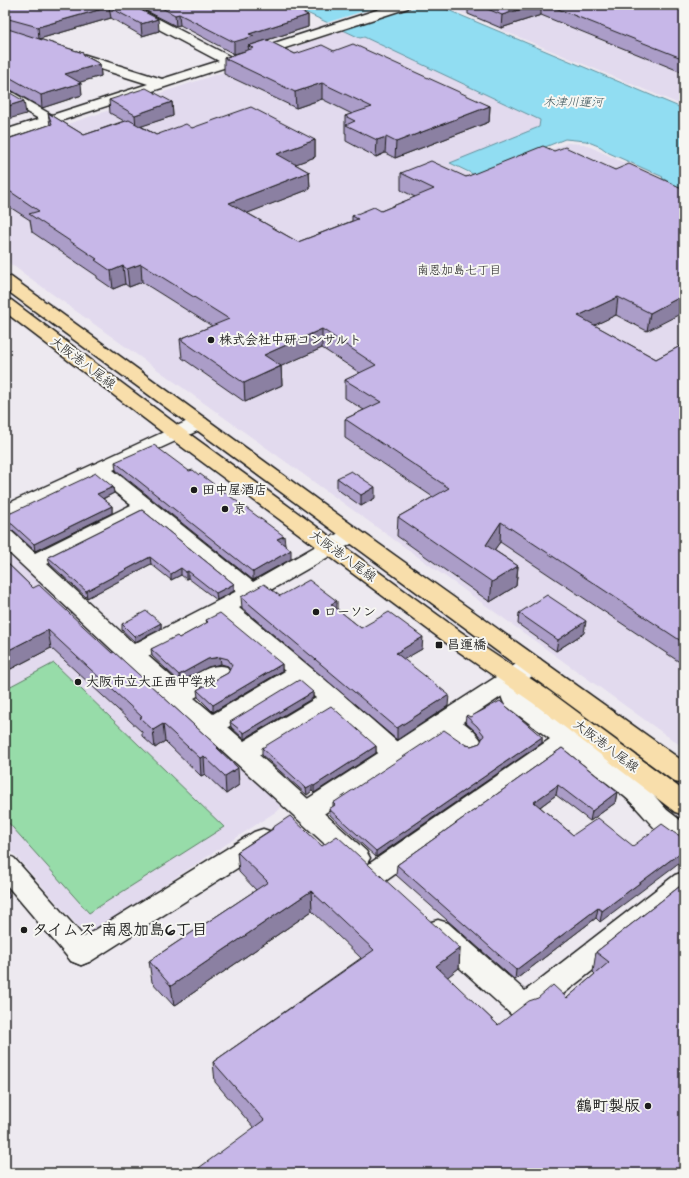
<svg xmlns="http://www.w3.org/2000/svg" width="689" height="1178" viewBox="0 0 689 1178" font-family="'Architects Daughter','Klee One',sans-serif">
<style>
.built{fill:#e2daee}
.green{fill:#97dca9;stroke:#5a7c62}
.water{fill:#91ddf2;stroke:#62909c}
.pier{fill:#ede9f0}
.lines{fill:none;stroke-linecap:round;stroke-linejoin:round}
.street-casing{stroke:#1c1c1c;stroke-width:3}
.secondary-casing{stroke:#1c1c1c;stroke-width:3}
.primary-casing{stroke:#1c1c1c;stroke-width:3}
.street{fill:#f6f6f2;fill-rule:evenodd}
.secondary{fill:#f6f6f2;fill-rule:evenodd}
.primary{fill:#f8deab;fill-rule:evenodd}
.wall{fill:#ab9dc8;stroke:#1c1c1c}
.shaded-wall{fill:#8b80a2;stroke:#1c1c1c}
.building{fill:#c7b7e8;stroke:#1c1c1c}
.poi-dot{fill:#1c1c1c;stroke:#f6f6f2;stroke-width:1.5}
.labels{text-anchor:middle;dominant-baseline:central;stroke-width:4;stroke-linejoin:round;paint-order:stroke}
.far-water-label{font-size:12px;font-style:italic;fill:#3f565c;stroke:#f6f6f2}
.far-neighbourhood-label{font-size:12px;fill:#1c1c1c;stroke:#f6f6f2}
.poi-label{font-size:13px;font-weight:bold;fill:#1c1c1c;stroke:#f6f6f2;text-anchor:start}
.street-label{font-size:13px;fill:#1c1c1c;stroke:#f6f6f2}
.near-poi-label{font-size:16px;font-weight:bold;fill:#1c1c1c;stroke:#f6f6f2;text-anchor:start}
</style>
<rect width="100%" height="100%" fill="#ede9f0"/>
<filter id="ink" filterUnits="userSpaceOnUse"><feTurbulence type="fractalNoise" baseFrequency=".025" numOctaves="2"/><feDisplacementMap in="SourceGraphic" scale="8" xChannelSelector="R" yChannelSelector="G"/><feConvolveMatrix kernelMatrix="1 2 1 2 8 2 1 2 1" color-interpolation-filters="sRGB"/></filter>
<g filter="url(#ink)">
<path class="built" d="M445,5H684V106L502,30Z
M344,30L360,38L364,37L540,120L539,127L450,164L479,179L567,143L584,144L684,191V748L5,260V145L203,79Z
M14,556L282,803L280,809L88,935L82,931L5,844V561Z"/>
<path class="green" d="M54,663L224,827L89,913L5,819V689Z"/>
<path class="water" d="M290,5H436L684,109V190L662,178L663,177L609,153L601,147L586,141L565,139L475,175L450,163L539,127L540,120L364,37L360,38Z"/>
<path class="pier" d="M383,5H423L342,30L326,23Z"/>
<g class="lines">
<g class="street-casing">
<path id="street" d="M199,417L206,419L209,423L206,427L113,470L253,582L344,530L351,528L358,530L362,535L358,540L239,608L341,693L404,748L407,754L404,760L395,763L386,760L331,711L259,755L366,851L370,858L366,865L357,868L348,865L124,661L5,549V530L12,532L35,553L131,505L97,478L12,518L5,519V505L192,419ZM143,515L237,591L134,644L47,564ZM221,618L285,671L213,714L194,698L227,679L231,673L227,667C210,662 194,676 180,684L148,656ZM299,684L316,698L244,741L228,727Z
M513,670L521,672L525,678V696L643,783L667,810L684,823V847C656,838 645,813 624,796C605,781 586,767 567,752L384,882L375,885L366,882L362,874L366,866L550,739L505,705C499,696 499,681 505,672Z
M445,713C459,717 475,730 482,742L479,748C476,749 472,751 470,751C459,750 438,731 433,722L436,716Z
M263,829L272,832L276,839L272,846L91,961L81,965L71,961L67,953L71,945L254,832Z
M684,872V898L534,1017L524,1020L514,1017L428,939L424,931L428,923L438,920L448,923L525,991L675,875Z"/>
</g>
<g class="secondary-casing">
<path id="secondary" d="M117,5H132L231,57L392,5H410L408,8L5,139V130L39,119L5,100V90L10,91L52,115L148,84L66,58L64,55L66,52H76L162,79L219,61L119,8Z
M532,657L540,659L544,665L540,671L316,819L307,822L298,819L294,812L298,805L524,659Z
M5,854L14,858L91,945L95,953L91,961L81,965L71,961L5,883Z"/>
</g>
<g class="primary-casing">
<path id="primary" d="M5,276L11,277L334,512L684,762V784L675,782L5,289Z
M5,299L11,300L184,430L461,632L549,691L684,791V815L675,812L533,703L445,642L170,438L5,312Z"/>
</g>
<use href="#street" class="street"/>
<use href="#secondary" class="secondary"/>
<use href="#primary" class="primary"/>
</g>
<path class="wall" d="M5,5H131L159,31L142,36L111,18L39,39L83,53L84,55L100,64L101,76L80,82L82,95L42,108L11,90L5,89Z
M135,5H288L308,15V27L267,40L295,54L334,51L490,106L489,122L395,158L385,153L376,157L346,141V133H345V116L352,114L322,99L296,108L224,74V58L249,50L234,54L180,25L176,26Z
M468,5H684V73L541,15L501,28L468,14Z
M109,100L172,102L173,116L141,126L156,135L192,128L315,140V157L295,164L309,172L310,189L247,213L298,242L352,221V216L381,211L415,197L401,190V173L466,177L554,151L615,170L684,189L647,331L616,315L594,325L656,359L684,344V665L500,542L494,550L518,566L516,586L490,602L397,536L398,517L433,497L345,438V419L364,410L345,398V380L360,373L322,348L281,366L282,385L245,402L182,358L180,339L212,326L142,282L129,287L125,284L113,289L97,278V276L32,232L30,220L5,204V140L50,125L48,113L84,135L124,121L110,113Z
M115,462L285,544H283L291,559L253,580L116,470Z
M337,478L375,498L361,506L337,489Z
M113,487L114,493L103,499L112,506V513L35,551L13,531L5,529V513H11Z
M142,510L234,584V591L217,600L188,578L186,579L181,575L171,580L151,564L87,598L50,564L48,557Z
M5,561L33,588L112,653L218,747V749L239,785L226,794L205,774L201,776L165,741L155,748L142,736V732L51,648L5,672Z
M280,596L337,609L361,628L422,649L404,659L448,706L397,740L242,608L241,597Z
M519,613L584,633L556,651L518,624Z
M206,620L282,664V671L213,712L198,697L197,690L228,673L230,669L228,666L221,664L208,667L180,682L152,656L151,649L179,638L207,623Z
M161,623V629L135,642L122,630V624Z
M313,692V698L244,739L231,727L230,722Z
M466,716L542,737V743L376,857L330,815L329,809L333,807V803L466,745L471,746L480,743L482,739L476,732L465,722Z
M376,746V753L314,793L312,791L307,795L262,755V748Z
M562,748L617,792L615,803L590,821L556,795L540,807L573,835L633,846L600,922L596,918L515,980L396,875L397,865Z
M272,828L322,846L460,948L459,968L447,977L498,1025L567,998L595,974L593,972L596,952L684,883V1173L254,1128L215,1082L213,1062L361,958L312,911L174,1006L152,982L149,961L256,890L239,872L237,852L272,829Z"/>
<path class="shaded-wall" d="M534,5H541V15L501,28L502,15Z
M109,7L111,18L39,39L38,27Z
M179,14L180,25L176,26L175,15Z
M308,15V27L248,46L249,50L234,54V42L249,34Z
M158,19L159,31L142,36L141,24Z
M100,64L101,76L67,86L65,74Z
M81,83L82,95L42,108L41,95Z
M322,83V99L296,108L295,92Z
M24,101L26,114L5,120V107Z
M172,102L173,116L136,128L135,115Z
M490,106L489,122L395,158L396,142Z
M386,137L385,153L376,157L377,140Z
M315,140V157L277,171V154Z
M309,172L310,189L230,220L229,203Z
M141,264L142,282L129,287L127,269Z
M123,266L125,284L113,289L111,271Z
M684,295V312L647,331L650,313Z
M618,297L616,315L576,334L578,316Z
M322,329V348L264,374V355Z
M281,366L282,385L245,402L244,383Z
M113,487L114,493L98,501L97,494Z
M375,487V498L361,506V495Z
M112,506V513L35,551L34,544Z
M501,522L500,542L484,564L486,545Z
M284,536L285,544L277,548V539Z
M291,550V559L253,580V572Z
M150,557L151,564L87,598L86,591Z
M518,566L516,586L490,602L492,582Z
M181,568V575L171,580V574Z
M188,571V578L186,579V572Z
M234,584V591L217,600L216,593Z
M337,601V613L331,604Z
M586,621L584,633L556,651L558,640Z
M161,623V629L135,642V637Z
M48,630L51,648L5,672V652Z
M423,637L422,649L396,664V653Z
M220,657L221,664L208,667L180,682L179,675L208,659Z
M282,664V671L213,712V705Z
M313,692V698L244,739V733Z
M449,695L448,706L397,740V728Z
M163,724L165,741L155,748L153,730Z
M542,737V743L376,857V851Z
M376,746V753L314,793V786Z
M204,756L205,774L201,776L200,758Z
M238,768L239,785L226,794L225,776Z
M312,785V791L307,795L306,788Z
M558,785L556,795L533,812L534,802Z
M617,792L615,803L590,821L592,811Z
M684,850V859L600,922L602,911Z
M8,890L10,897L5,900V892Z
M311,891L312,911L174,1006L171,986Z
M598,908L596,918L515,980L516,970Z
M460,948L459,968L435,987L436,966Z"/>
<path class="building" d="M5,5H131L158,19L141,24L109,7L38,27L5,18Z
M156,5H288L308,15L249,34L254,36L234,42L179,14L175,15Z
M478,5H534L502,15Z
M548,5H684V59Z
M5,28L83,53V55L100,64L65,74L81,83L41,95L9,77H5Z
M267,40L295,54L322,45L334,51L353,44L490,106L396,142L386,137L377,140L346,125L355,121L345,116L372,107L322,83L295,92L224,58L254,48L248,46Z
M146,88L172,102L135,115L109,100Z
M5,90L24,101L5,107Z
M251,107L315,140L277,154L309,172L229,203L298,242L358,219L352,216L374,207L381,211L434,189L401,173L431,161L466,177L543,146L554,151L565,147L615,170L629,164L684,189V295L650,313L618,297L578,316L656,359L684,344V643L501,522L486,545L518,566L492,582L398,517L449,488L345,419L381,402L345,380L376,365L322,329L264,355L281,366L244,383L180,339L229,319L141,264L127,269L123,266L111,271L95,260L97,259L29,214L39,211L5,188V140L52,124L48,113L84,135L129,120L156,135L186,124L192,128Z
M154,445L189,471L193,470L199,475L200,474L284,536L277,539L291,550L253,572L115,462Z
M351,471L375,487L361,495L337,478Z
M96,473L113,487L97,494L112,506L34,544L12,524L5,523V513H11Z
M142,510L234,584L216,593L188,571L186,572L181,568L171,574L150,557L86,591L48,557Z
M5,561L33,588L39,585L112,653L114,652L218,747L217,748L238,768L225,776L204,756L200,758L163,724L153,730L140,718L142,717L48,630L5,652Z
M309,580L337,601L331,604L361,628L389,612L423,637L396,653L449,695L397,728L241,597L264,584L280,596Z
M547,595L586,621L558,640L519,613Z
M146,611L161,623L135,637L122,624Z
M220,613L282,664L213,705L197,690L228,673L232,665L228,659L220,657L208,659L179,675L151,649L177,636L179,638L208,622L206,620Z
M299,680L313,692L244,733L230,722Z
M500,701L542,737L376,851L329,809L335,805L333,803L444,730L466,745L471,746L480,743L484,735L477,726L466,716L467,715L470,717Z
M331,706L376,746L314,786L312,785L306,788L262,748Z
M562,748L617,792L592,811L558,785L534,802L573,835L598,818L633,846L662,824L676,834L684,837V850L602,911L598,908L516,970L397,865Z
M290,816L322,846L337,836L460,948L436,966L498,1025L529,1001L538,998L553,985L567,998L609,962L596,952L684,883V1173H192L264,1120L213,1062L374,950L311,891L171,986L149,961L268,882L237,852L273,829L272,828Z
M5,887L8,890L5,892Z"/>
</g>
<g class="poi-dot">
<circle cx="211" cy="340" r="4"/>
<circle cx="194" cy="490" r="4"/>
<circle cx="225" cy="509" r="4"/>
<circle cx="316" cy="612" r="4"/>
<rect x="435" y="641" width="8" height="8" rx="2"/>
<circle cx="78" cy="682" r="4"/>
<circle cx="24" cy="930" r="4"/>
<circle cx="648" cy="1106" r="4"/>
</g>
<g class="labels">
<g class="far-water-label">
<text x="573" y="102">木津川運河</text>
</g>
<g class="far-neighbourhood-label">
<text x="459" y="270">南恩加島七丁目</text>
</g>
<g class="poi-label">
<text x="219" y="340">株式会社中研コンサルト</text>
<text x="202" y="490">田中屋酒店</text>
<text x="233" y="509">京</text>
<text x="324" y="612">ローソン</text>
<text x="447" y="645">昌運橋</text>
<text x="86" y="682">大阪市立大正西中学校</text>
</g>
<g class="street-label">
<text transform="translate(83 363) rotate(37)">大阪港八尾線</text>
<text transform="translate(343 556) rotate(36)">大阪港八尾線</text>
<text transform="translate(606 746) rotate(37)">大阪港八尾線</text>
</g>
<g class="near-poi-label">
<text x="32" y="930">タイムズ 南恩加島6丁目</text>
<text x="640" y="1106" text-anchor="end">鶴町製版</text>
</g>
</g>
<rect width="689" height="1178" fill="none" stroke="#f6f6f2" stroke-width="20"/>
<rect x="10" y="10" width="669" height="1158" fill="none" stroke="#1c1c1c" stroke-width="1.5" filter="url(#ink)"/>
</svg>
